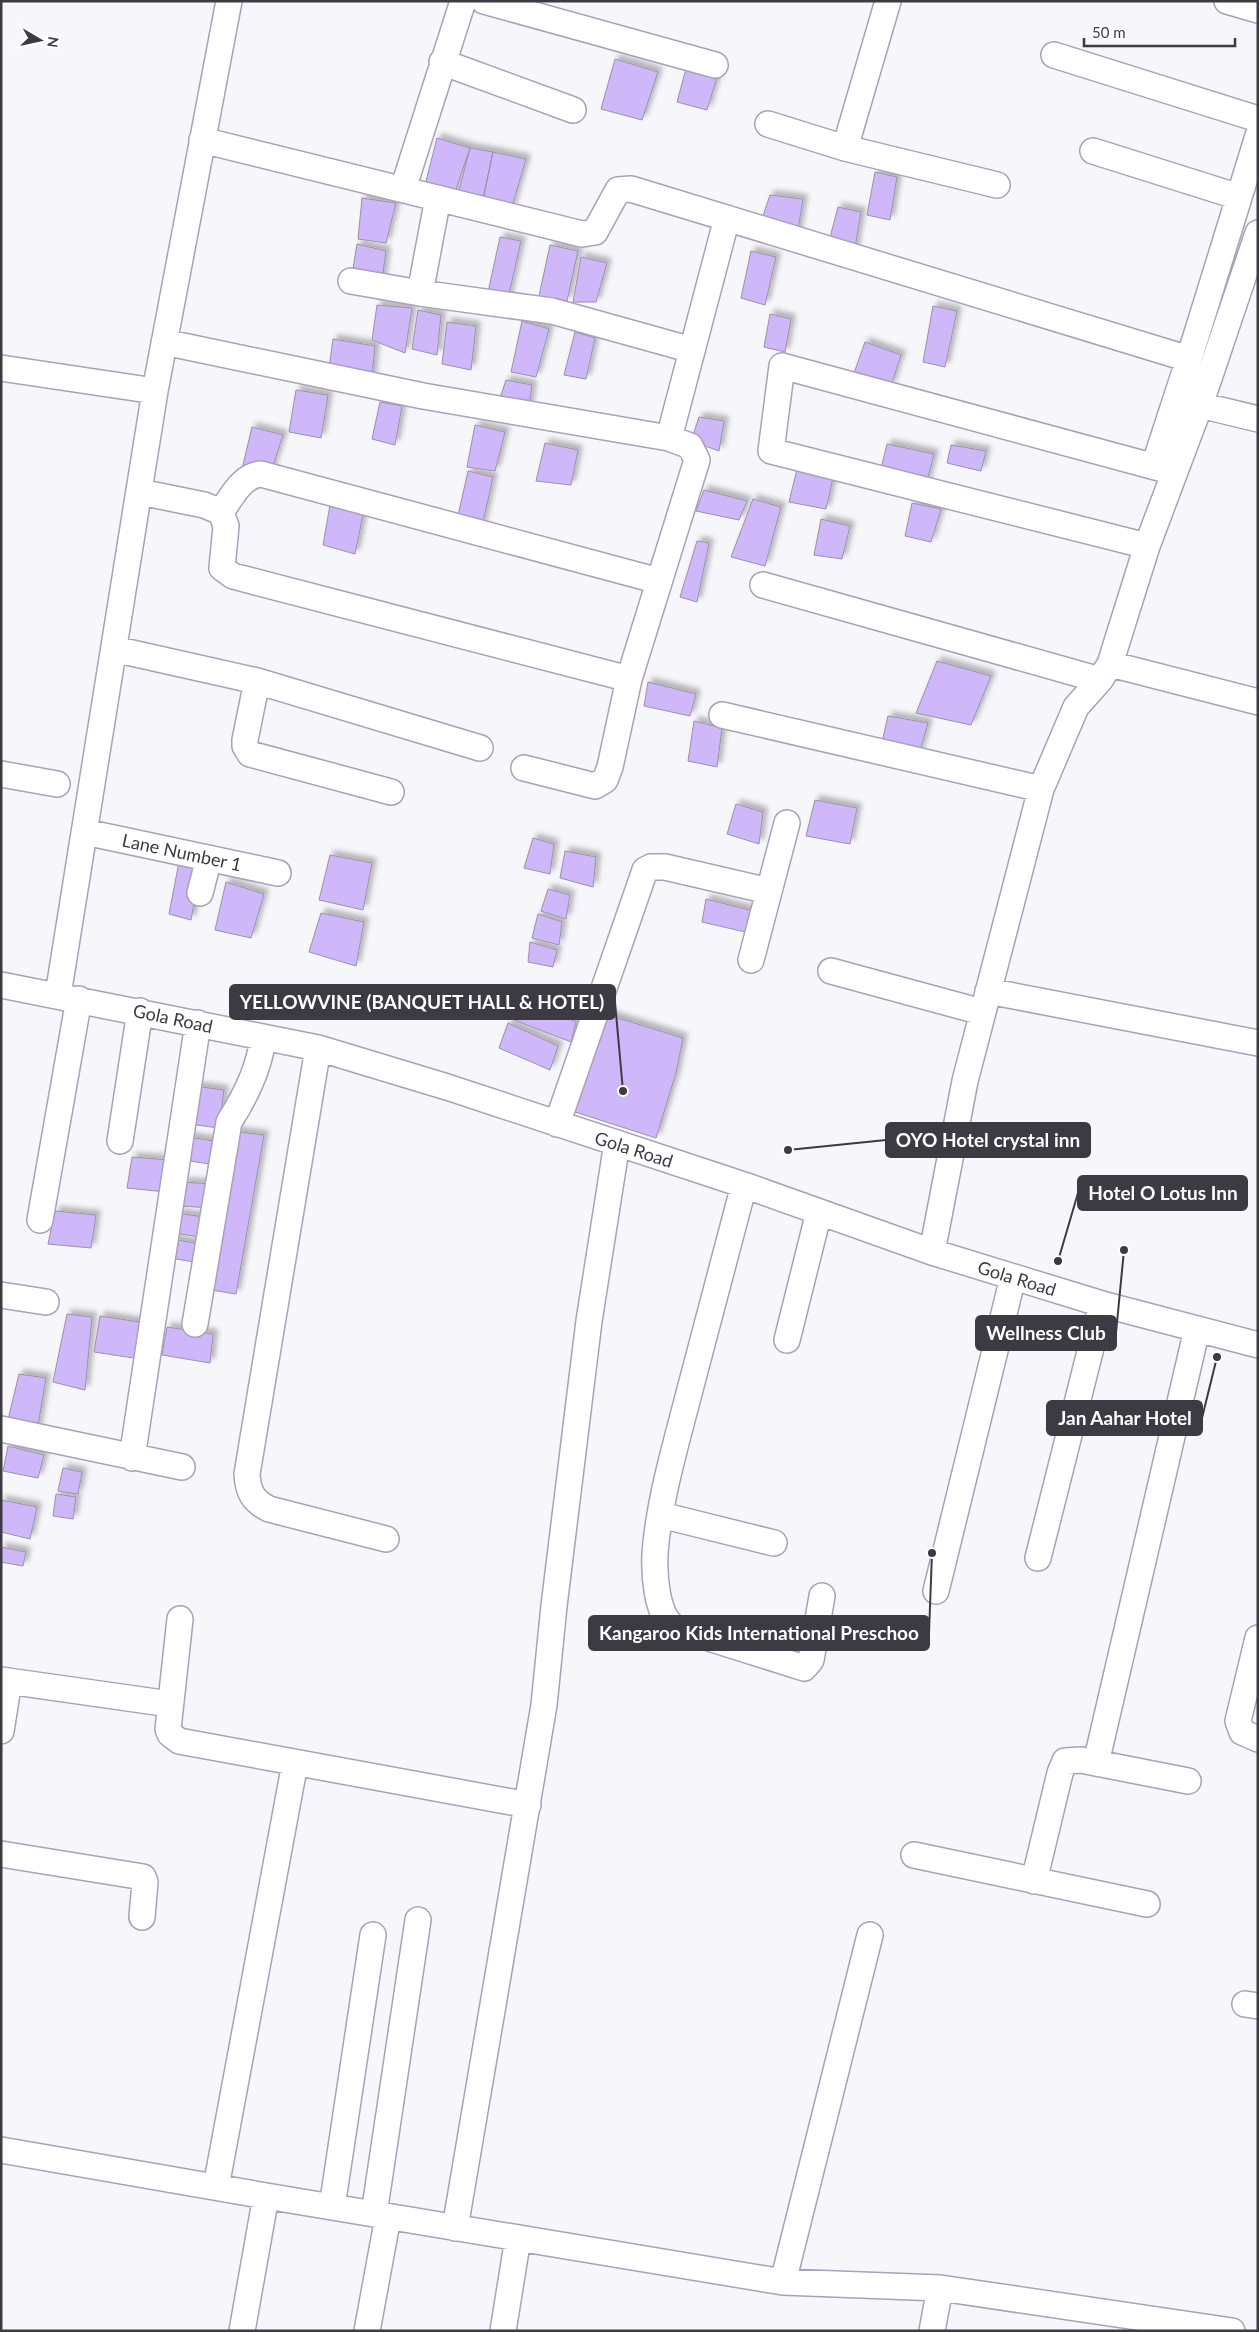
<svg xmlns="http://www.w3.org/2000/svg" width="1259" height="2332" viewBox="0 0 1259 2332" font-family="Lato,sans-serif">
<style>
.building{fill:#ceb8f9;stroke:#9991a9;filter:url(#shadow)}
.lines{fill:none;stroke-linecap:round;stroke-linejoin:round}
.minor-casing{stroke:#a9a1ba;stroke-width:28}
.minor{stroke:#fff;stroke-width:25}
.labels{text-anchor:middle;dominant-baseline:central;stroke-width:4;stroke-linejoin:round;paint-order:stroke}
.street-label{font-size:18px;fill:#3e3a44;stroke:#fff}
.leader{fill:none;stroke:#3e3a44;stroke-width:2}
.callout-dot{fill:#3e3a44;stroke:#fff;stroke-width:2}
.callout{fill:#3e3a44;stroke:#3e3a44;stroke-width:2}
.callout-label{font-size:19px;text-anchor:middle;font-weight:bold;fill:#fff}
</style>
<defs>
<filter id="shadow"><feDropShadow dx="4.5" dy="-4.5" stdDeviation="2.5" flood-color="#0004"/></filter>
</defs>
<rect width="100%" height="100%" fill="#f7f6fb"/>
<path class="building" d="M615,59L658,72L642,120L601,109Z
M686,69L717,77L707,110L677,102Z
M437,138L470,148L452,201L424,189Z
M470,148L493,152L482,204L456,202Z
M493,152L526,159L511,210L482,204Z
M875,172L897,177L890,220L867,215Z
M770,195L803,199L797,236L759,228Z
M362,198L396,203L386,243L358,239Z
M838,207L861,212L854,254L827,249Z
M500,237L521,241L507,303L487,297Z
M357,244L386,251L382,281H351Z
M550,245L578,251L567,301L539,296Z
M751,251L776,257L765,305L741,298Z
M581,257L607,263L596,302H573Z
M377,305L412,308L405,353L372,340Z
M933,306L957,311L945,367L923,362Z
M418,310L441,315L437,355L412,349Z
M770,314L791,319L785,352L764,347Z
M522,321L549,329L536,377L511,372Z
M447,322L476,326L471,370L442,364Z
M575,332L595,338L586,379L564,375Z
M333,339L375,346L371,385L328,376Z
M865,342L901,355L891,386L853,376Z
M506,380L532,385L528,414L498,404Z
M296,390L328,395L321,438L289,432Z
M380,402L402,406L395,445L372,439Z
M699,417L724,421L719,451L691,441Z
M475,425L505,432L495,471L467,467Z
M252,427L283,435L270,475L242,469Z
M545,443L578,450L571,485L536,481Z
M887,444L934,454L926,485L880,473Z
M951,445L986,451L981,471L947,463Z
M797,469L833,478L826,509L789,502Z
M468,471L493,477L482,527L457,520Z
M704,490L747,501L739,520L696,511Z
M753,499L781,507L765,566L731,557Z
M912,503L941,509L931,542L905,536Z
M330,505L363,515L355,554L323,545Z
M821,519L850,526L842,559L814,555Z
M697,541L709,543L697,602L680,597Z
M937,661L991,676L971,725L916,713Z
M648,682L696,694L690,716L644,706Z
M888,716L928,723L919,754L880,751Z
M694,721L722,728L717,767L688,761Z
M815,800L857,808L850,844L806,836Z
M736,804L763,812L759,844L727,834Z
M533,838L554,844L550,874L524,868Z
M565,851L596,857L593,887L560,878Z
M330,855L372,863L363,910L319,900Z
M179,862L200,870L191,920L169,914Z
M226,882L264,894L251,938L215,930Z
M548,889L570,895L566,919L541,911Z
M706,899L757,912L754,934L702,922Z
M321,913L364,922L356,966L309,952Z
M538,914L562,922L559,945L532,938Z
M530,942L557,950L553,967L528,962Z
M521,997L576,1022L571,1042L514,1020Z
M605,1014L683,1038L676,1073L656,1138L569,1110Z
M508,1023L558,1046L550,1070L499,1048Z
M194,1086L224,1090L219,1128L189,1124Z
M233,1131L264,1135L236,1294L205,1289Z
M188,1137L220,1142L216,1165L184,1160Z
M132,1157L169,1160L166,1192L127,1188Z
M183,1182L212,1184L210,1208L181,1206Z
M55,1211L96,1215L91,1248L48,1244Z
M177,1213L210,1218L206,1238L174,1233Z
M173,1239L205,1245L201,1263L170,1258Z
M67,1314L92,1317L85,1390L53,1382Z
M100,1316L146,1323L140,1359L94,1352Z
M167,1327L213,1334L210,1363L162,1355Z
M19,1374L46,1378L37,1431L7,1424Z
M8,1446L44,1455L38,1478L3,1471Z
M63,1468L82,1472L78,1494L58,1491Z
M56,1494L76,1497L73,1519L53,1516Z
M1,1500L37,1507L30,1539L1,1532Z
M1,1547L26,1552L23,1566L1,1562Z"/>
<g class="lines">
<g class="minor-casing">
<path id="minor" d="M484,1L715,65
M1227,1L1258,10
M1054,55L1258,119
M442,62L573,110
M768,124L845,148L997,185
M202,140L582,234L595,232L618,190L631,189L1189,359L1154,466
M845,148L888,1
M1093,151L1239,197
M403,189L463,1
M351,281L420,293L552,311L692,350
M420,293L438,198
M164,342L423,396L669,438L690,446L697,460L629,679L610,767L605,780L595,786L524,768
M1189,359L1258,136
M1,368L155,391
M1200,405L1258,419
M669,438L727,218
M140,492L204,505L221,512L226,526L222,568L233,576L629,679
M221,512C231,498 242,475 261,474L659,581
M1147,546L771,451L782,366L1170,471
M763,585L1100,680
M114,649L257,681L480,748
M1110,664L1258,702
M257,681L245,740V746L250,754L391,792
M722,715L1041,789
M1,774L57,784
M85,832L278,873
M200,893L209,858
M751,960L787,823
M831,971L982,1012
M1,985L318,1048L447,1087L744,1185L932,1252L1102,1304L1258,1345
M988,991L1258,1043
M58,995L155,391L229,1
M318,1048L247,1474C248,1492 253,1501 269,1509L386,1539
M557,1124L645,870L651,867H665L769,891
M120,1141L140,1011
M744,1185C725,1256 706,1327 688,1397C675,1448 659,1501 655,1553C654,1573 656,1615 674,1627L804,1668L811,1660L822,1596
M40,1220L79,999
M932,1252L965,1081L1041,789L1076,707L1100,680L1110,664L1147,546L1200,405L1258,233
M1,1295L46,1302
M195,1324L229,1122C245,1097 260,1067 263,1037
M787,1340L819,1212
M1,1429L182,1467
M132,1458L198,1023
M661,1515L774,1543
M1038,1558L1102,1304
M936,1591L1013,1277
M180,1619L168,1729L170,1734L179,1741L528,1805
M1258,1638L1238,1721L1242,1732L1258,1739
M1,1680L170,1704
M1,1731L9,1681
M1096,1763L1197,1329
M1,1854L143,1877L145,1882L142,1917
M914,1855L1147,1904
M1034,1881L1060,1773L1065,1761L1081,1760L1188,1781
M1245,2004L1258,2006
M1,2150L266,2196L783,2282L940,2288L1232,2331
M216,2187L295,1763
M332,2207L373,1935
M374,2214L418,1920
M455,2228L544,1705L554,1606L589,1321L617,1143
M783,2282L870,1935
M242,2331L266,2196
M367,2331L388,2217
M503,2331L518,2238
M932,2331L940,2288"/>
</g>
<use href="#minor" class="minor"/>
</g>
<g class="labels">
<g class="street-label">
<text transform="translate(182 852) rotate(12)">Lane Number 1</text>
<text transform="translate(173 1018) rotate(12)">Gola Road</text>
<text transform="translate(634 1149) rotate(18)">Gola Road</text>
<text transform="translate(1017 1278) rotate(17)">Gola Road</text>
</g>
</g>
<path class="leader" d="M623 1091L615 1002M788 1150L886 1140M1058 1261L1078 1193M1124 1250L1116 1333M1217 1357L1202 1418M932 1553L929 1633"/>
<g class="callout-dot">
<circle cx="623" cy="1091" r="5"/>
<circle cx="788" cy="1150" r="5"/>
<circle cx="1058" cy="1261" r="5"/>
<circle cx="1124" cy="1250" r="5"/>
<circle cx="1217" cy="1357" r="5"/>
<circle cx="932" cy="1553" r="5"/>
</g>
<g class="callout">
<rect x="230" y="985" width="385" height="34" rx="5"/>
<rect x="886" y="1123" width="204" height="34" rx="5"/>
<rect x="1078" y="1176" width="169" height="34" rx="5"/>
<rect x="976" y="1316" width="140" height="34" rx="5"/>
<rect x="1047" y="1401" width="155" height="34" rx="5"/>
<rect x="589" y="1616" width="340" height="34" rx="5"/>
</g>
<g class="callout-label">
<text x="422" y="1009">YELLOWVINE (BANQUET HALL &amp; HOTEL)</text>
<text x="988" y="1147">OYO Hotel crystal inn</text>
<text x="1163" y="1200">Hotel O Lotus Inn</text>
<text x="1046" y="1340">Wellness Club</text>
<text x="1125" y="1425">Jan Aahar Hotel</text>
<text x="759" y="1640">Kangaroo Kids International Preschoo</text>
</g>
<rect width="1259" height="2332" fill="none" stroke="#3e3a44" stroke-width="5"/>
<g transform="translate(40 40) rotate(99)" stroke="#ffffff" stroke-width="4" paint-order="stroke">
<path d="M0-4L9 19L0 12L-9 19Z" fill="#3e3a44"/>
<text y="-8" font-size="14" font-weight="bold" text-anchor="middle" fill="#3e3a44">N</text>
</g>
<path d="M1084 38v8h151v-8" fill="none" stroke="#3e3a44" stroke-width="2.5"/>
<text x="1092" y="38" font-size="15" fill="#3e3a44" stroke="#ffffff" stroke-width="4" paint-order="stroke">50 m</text>
</svg>
